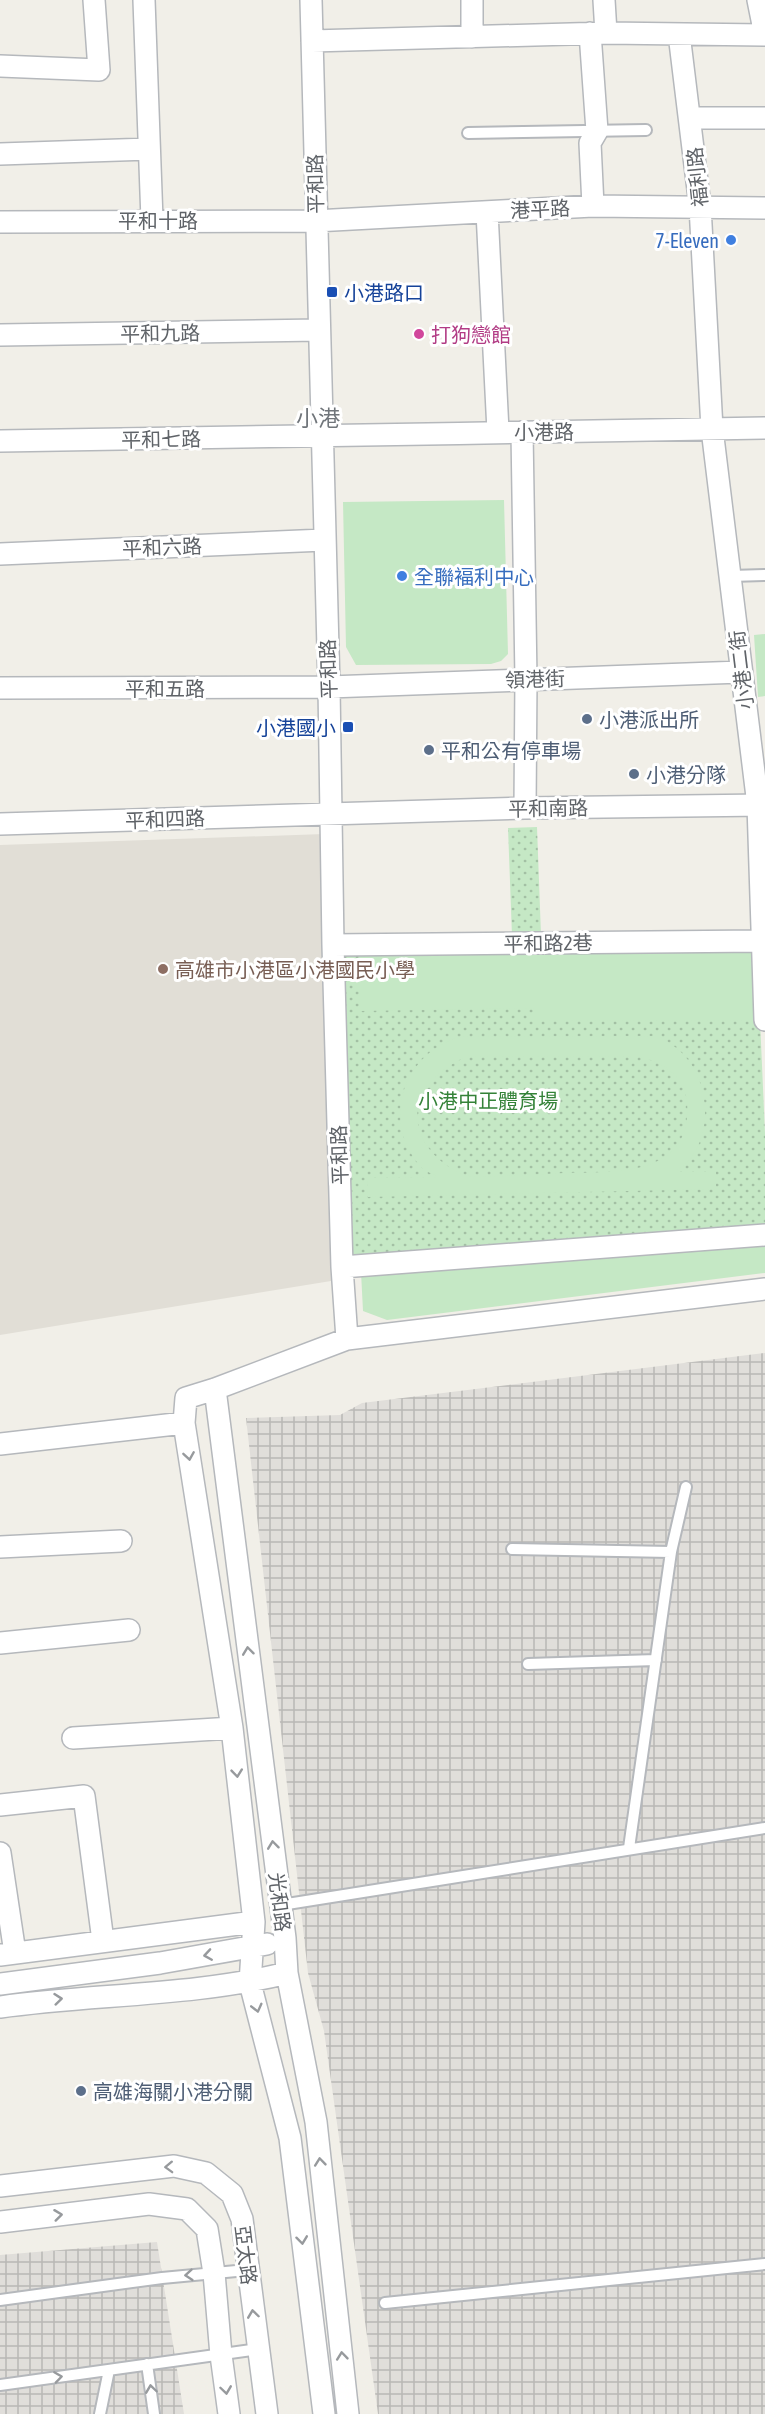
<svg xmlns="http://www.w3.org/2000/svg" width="765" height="2414" viewBox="0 0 765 2414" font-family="'Asap Condensed','Noto Sans TC',sans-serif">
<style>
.industrial{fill:url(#industrial-grid)}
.education{fill:#e1ded6}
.grass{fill:url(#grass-dots)}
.garden{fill:#c5e8c5;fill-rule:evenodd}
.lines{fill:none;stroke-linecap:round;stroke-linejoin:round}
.service-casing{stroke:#b5b8bc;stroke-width:14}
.minor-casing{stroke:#b5b8bc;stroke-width:24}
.service{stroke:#fff;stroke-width:10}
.minor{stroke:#fff;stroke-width:21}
.oneway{stroke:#979a9d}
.shop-dot{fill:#3f7fe0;stroke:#fff;stroke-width:2}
.transit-dot{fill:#1a4fb4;stroke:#fff;stroke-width:2}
.hotel-dot{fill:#d1479c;stroke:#fff;stroke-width:2}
.service-dot{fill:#5c6f8a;stroke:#fff;stroke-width:2}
.education-dot{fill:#8d6e63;stroke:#fff;stroke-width:2}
.labels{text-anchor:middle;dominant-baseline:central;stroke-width:6;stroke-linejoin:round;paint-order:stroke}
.street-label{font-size:20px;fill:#5f6368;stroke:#fff}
.shop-label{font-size:20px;fill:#366cbe;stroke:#fff;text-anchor:end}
.transit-label{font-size:20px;fill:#164399;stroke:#fff;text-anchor:start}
.hotel-label{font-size:20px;fill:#b23c85;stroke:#fff;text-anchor:start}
.service-label{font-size:20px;fill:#4e5e75;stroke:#fff;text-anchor:start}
.education-label{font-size:20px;fill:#785e54;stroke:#fff;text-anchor:start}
.park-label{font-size:20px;fill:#348238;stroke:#fff}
.quarter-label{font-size:22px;fill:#70757a;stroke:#fff}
</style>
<defs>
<pattern id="industrial-grid" width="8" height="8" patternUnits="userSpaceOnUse" patternTransform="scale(1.5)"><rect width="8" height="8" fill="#e0deda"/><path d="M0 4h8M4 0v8" fill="none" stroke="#b9b8b5"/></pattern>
<pattern id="grass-dots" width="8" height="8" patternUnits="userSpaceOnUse" patternTransform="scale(1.5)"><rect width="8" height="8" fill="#c5e8c5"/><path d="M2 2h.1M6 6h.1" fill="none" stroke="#a3c0a4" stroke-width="1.8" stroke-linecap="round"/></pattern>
</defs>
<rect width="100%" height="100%" fill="#f1efe8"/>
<path class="industrial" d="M765,1353V2414H378L324,2031L308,1973L246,1418L340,1415L362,1403Z
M157,2242L184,2414H0V2255Z"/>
<path class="education" d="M324,834L331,1281L0,1335V845Z"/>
<path class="grass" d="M537,827L541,935L512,936L508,828Z
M531,951L760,1020L765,1133V1231L343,1259L334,953Z"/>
<path class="garden" d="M504,500L508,654L501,661L491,664L356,665L346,647L343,502Z
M765,634V696L758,697L754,635Z
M759,947L760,1020L534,1021L533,1008L360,1011V953Z
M659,1036C666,1041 675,1046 682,1053C708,1079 713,1126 692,1157C688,1163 680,1167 675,1172H716V1189L368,1197L367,1178L438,1177C434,1174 426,1172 422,1168C389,1133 394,1079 433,1050C440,1045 449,1041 457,1037ZM637,1056C661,1062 685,1074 687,1102C693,1177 616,1172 564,1173C534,1175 503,1176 472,1177C438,1169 403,1131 423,1093C431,1077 449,1065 465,1057Z
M765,1241V1273L387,1320L363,1311L361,1272Z"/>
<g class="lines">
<g class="service-casing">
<path id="service" d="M468,133L646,130
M731,576L765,575
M512,1549L671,1552
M528,1664L656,1660
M629,1848L671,1552L686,1487
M281,1905L765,1828
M0,2300L162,2278L247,2270
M385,2303L765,2264
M147,2364L154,2414
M0,2385L259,2349
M100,2414L109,2370"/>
</g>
<g class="minor-casing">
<path id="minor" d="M144,0L152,220
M311,0L329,687L333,945L342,1267L347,1339
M472,0V37
M604,0L606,33
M758,0L765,35
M590,33L597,131L590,143L593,206
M679,34L700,206L712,429L758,805L765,1020
M312,41L606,33L765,35
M0,66L99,70L94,0
M691,118H765
M0,154L149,149
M487,212L498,431
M0,222L315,221L593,206L765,208
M0,335L319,330
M522,432L526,679L525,808
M0,441C255,438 510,432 765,428
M0,554L324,540
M0,688L329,687L741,672
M0,824L525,808L765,805
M333,945L762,941
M342,1267L765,1235
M215,1389L285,1938L287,1973L316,2122L348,2414
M0,1444L184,1423
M0,1547L121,1541
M0,1643L129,1630
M73,1738L232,1728
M0,1805L84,1796L103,1941
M0,1853L15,1953
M0,1955L254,1922
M0,1984L160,1963L267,1944
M0,2007C95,1994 194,1996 287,1973
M0,2186L174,2166L206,2173L232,2194L242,2219L267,2414
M0,2222L149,2204L187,2209L207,2229L214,2273L221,2355L229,2414
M324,2414L290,2138L250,1983L254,1922L232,1728L184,1423L186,1398L215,1389L347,1339L765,1289"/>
</g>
<use href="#service" class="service"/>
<use href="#minor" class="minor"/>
</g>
<defs><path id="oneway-chevron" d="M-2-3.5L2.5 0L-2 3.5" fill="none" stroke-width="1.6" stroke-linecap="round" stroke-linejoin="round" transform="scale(1.5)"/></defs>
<g class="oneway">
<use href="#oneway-chevron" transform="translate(189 1456) rotate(81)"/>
<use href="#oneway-chevron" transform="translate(248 1651) rotate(-97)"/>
<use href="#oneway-chevron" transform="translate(237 1773) rotate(84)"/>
<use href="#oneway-chevron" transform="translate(273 1845) rotate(-97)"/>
<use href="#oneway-chevron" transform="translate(208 1955) rotate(171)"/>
<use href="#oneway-chevron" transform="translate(58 1999) rotate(-6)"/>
<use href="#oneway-chevron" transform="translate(257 2008) rotate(76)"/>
<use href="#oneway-chevron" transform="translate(320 2162) rotate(-96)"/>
<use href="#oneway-chevron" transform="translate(169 2167) rotate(178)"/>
<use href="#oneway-chevron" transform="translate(58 2215) rotate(-7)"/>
<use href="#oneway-chevron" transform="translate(302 2240) rotate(83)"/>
<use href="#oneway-chevron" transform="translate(189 2275) rotate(175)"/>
<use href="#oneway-chevron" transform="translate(253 2314) rotate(-98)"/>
<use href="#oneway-chevron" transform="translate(342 2356) rotate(-96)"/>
<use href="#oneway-chevron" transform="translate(58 2377) rotate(-8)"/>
<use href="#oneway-chevron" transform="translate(151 2389) rotate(-98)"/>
<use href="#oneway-chevron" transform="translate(226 2390) rotate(82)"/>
</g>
<g class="shop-dot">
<circle cx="731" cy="240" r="6"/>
<circle cx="402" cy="576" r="6"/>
</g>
<g class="transit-dot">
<rect x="326" y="286" width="12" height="12" rx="3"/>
<rect x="342" y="721" width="12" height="12" rx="3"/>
</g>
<circle class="hotel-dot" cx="419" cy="334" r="6"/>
<g class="service-dot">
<circle cx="587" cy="719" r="6"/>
<circle cx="429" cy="750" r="6"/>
<circle cx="634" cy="774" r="6"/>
<circle cx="81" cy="2091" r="6"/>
</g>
<circle class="education-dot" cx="163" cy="969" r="6"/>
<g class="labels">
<g class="street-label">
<text transform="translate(697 177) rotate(-96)">福利路</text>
<text transform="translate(315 184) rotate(-91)">平和路</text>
<text transform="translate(540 209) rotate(-3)">港平路</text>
<text x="158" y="220">平和十路</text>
<text transform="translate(160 333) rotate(-1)">平和九路</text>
<text x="544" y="431">小港路</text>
<text transform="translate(161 439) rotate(-1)">平和七路</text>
<text transform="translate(162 547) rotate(-2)">平和六路</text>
<text transform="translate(328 669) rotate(-92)">平和路</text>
<text transform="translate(741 670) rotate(-97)">小港二街</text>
<text transform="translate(535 679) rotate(-2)">領港街</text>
<text x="165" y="688">平和五路</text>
<text transform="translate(548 808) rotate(-1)">平和南路</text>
<text transform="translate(165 819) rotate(-2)">平和四路</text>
<text transform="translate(548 943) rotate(-1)">平和路2巷</text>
<text transform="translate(339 1155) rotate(-92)">平和路</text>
<text transform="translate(280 1902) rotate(83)">光和路</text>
<text transform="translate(246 2255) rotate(83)">亞太路</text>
</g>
<g class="shop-label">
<text x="719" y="240">7-Eleven</text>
<text x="414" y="576" text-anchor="start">全聯褔利中心</text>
</g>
<g class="transit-label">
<text x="344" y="292">小港路口</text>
<text x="336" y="727" text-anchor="end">小港國小</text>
</g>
<g class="hotel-label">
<text x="431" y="334">打狗戀館</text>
</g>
<g class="service-label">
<text x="599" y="719">小港派出所</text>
<text x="441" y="750">平和公有停車場</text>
<text x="646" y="774">小港分隊</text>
<text x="93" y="2091">高雄海關小港分關</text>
</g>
<g class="education-label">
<text x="175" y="969">高雄市小港區小港國民小學</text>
</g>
<g class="park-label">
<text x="488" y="1100">小港中正體育場</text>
</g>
<g class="quarter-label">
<text x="318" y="418">小港</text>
</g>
</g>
</svg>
